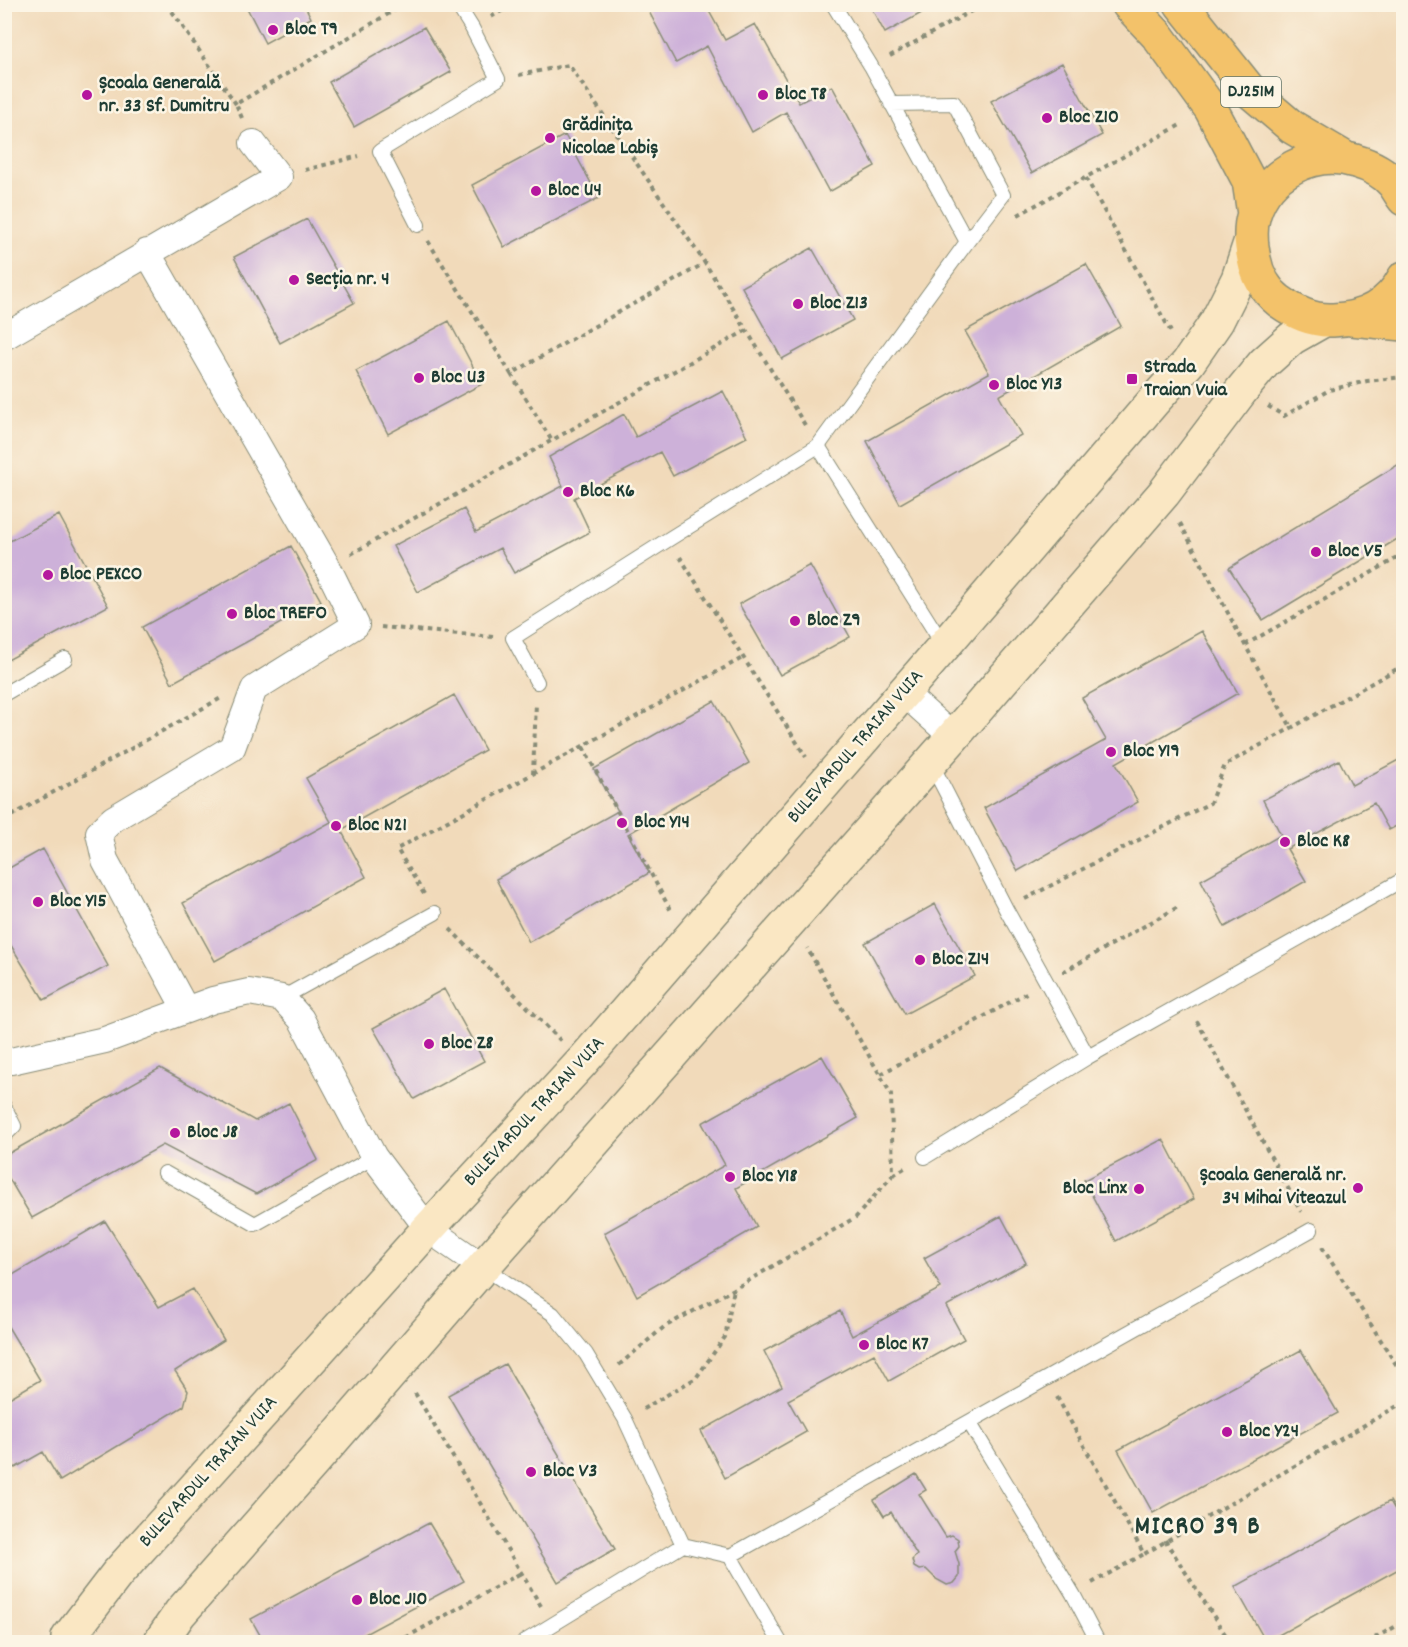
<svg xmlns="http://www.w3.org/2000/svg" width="1408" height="1647" viewBox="0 0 1408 1647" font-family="Dekko,sans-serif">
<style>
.building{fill:#cdb1d9}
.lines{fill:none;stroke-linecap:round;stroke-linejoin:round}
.lane-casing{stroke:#888c77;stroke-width:16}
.street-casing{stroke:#888c77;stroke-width:28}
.secondary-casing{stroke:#888c77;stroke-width:36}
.highway-casing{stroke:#888c77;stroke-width:36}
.path{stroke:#888c77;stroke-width:4;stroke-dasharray:4.5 4.5;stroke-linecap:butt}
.lane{stroke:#fff;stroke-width:14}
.street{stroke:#fff;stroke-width:26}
.secondary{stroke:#fae7c3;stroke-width:33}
.highway{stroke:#f3c26a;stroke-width:33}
.poi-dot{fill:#b5179e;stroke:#fcf5e5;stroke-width:2}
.labels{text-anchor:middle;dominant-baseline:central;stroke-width:5;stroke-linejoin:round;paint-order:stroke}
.shield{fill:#fcf5e5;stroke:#617469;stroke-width:1.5}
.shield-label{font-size:18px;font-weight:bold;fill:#1f3d34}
.poi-label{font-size:20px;font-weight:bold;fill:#1f3d34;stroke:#fcf5e5;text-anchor:start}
.street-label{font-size:20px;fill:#1f3d34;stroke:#fcf5e5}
.district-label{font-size:26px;font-weight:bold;letter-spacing:1.5px;fill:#1f3d34;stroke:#fcf5e5}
</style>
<rect width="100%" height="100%" fill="#fcf5e5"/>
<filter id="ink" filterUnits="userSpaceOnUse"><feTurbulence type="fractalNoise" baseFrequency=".0167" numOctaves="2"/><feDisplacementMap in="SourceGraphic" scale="12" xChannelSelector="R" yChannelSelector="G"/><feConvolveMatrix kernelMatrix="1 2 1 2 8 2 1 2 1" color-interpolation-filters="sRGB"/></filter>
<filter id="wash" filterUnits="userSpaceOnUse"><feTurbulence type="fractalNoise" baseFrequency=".008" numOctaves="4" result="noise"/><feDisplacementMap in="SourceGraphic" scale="24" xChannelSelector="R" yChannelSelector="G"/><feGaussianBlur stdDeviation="1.35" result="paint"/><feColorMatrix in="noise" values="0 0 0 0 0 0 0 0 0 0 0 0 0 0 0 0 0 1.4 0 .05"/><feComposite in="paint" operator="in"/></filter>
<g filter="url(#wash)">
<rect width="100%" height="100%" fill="#f1daba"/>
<g id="blocks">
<path class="building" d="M245,4H304L311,18L265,43Z
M645,4H705L725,40L755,24L799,103L832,86L875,166L829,192L786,112L752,132L707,46L676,63Z
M869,4H938L885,33Z
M424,27L451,72L354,127L329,82Z
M1062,63L1102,135L1032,173L991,101Z
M565,135L599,198L504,247L472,185Z
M307,219L354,303L280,343L234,257Z
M812,248L853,320L782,359L742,287Z
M1086,264L1121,326L999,396L1021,435L900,504L867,441L989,373L965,331Z
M449,321L482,384L388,434L356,371Z
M723,391L747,437L673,476L660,452L574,498L590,532L514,573L500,548L418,592L393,546L464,509L476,532L563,486L549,457L624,414L636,437Z
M1404,461V535L1263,620L1229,568Z
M59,515L108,606L4,662V544Z
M291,546L321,601L172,683L142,627Z
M810,565L850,637L780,675L739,604Z
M1202,631L1238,693L1116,763L1138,802L1018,871L984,808L1106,740L1082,698Z
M454,695L485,750L341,830L366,877L215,961L183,903L331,822L306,778Z
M714,701L749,763L628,834L649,873L529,942L496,879L618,811L594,769Z
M1404,757V822L1389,830L1374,803L1287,849L1306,881L1225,927L1201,880L1281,835L1263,800L1339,760L1352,785Z
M43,849L108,966L44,1000L4,934V871Z
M935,904L975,976L905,1014L865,943Z
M444,989L484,1061L414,1099L373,1028Z
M822,1056L858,1118L736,1188L757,1227L637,1296L604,1233L725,1165L702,1123Z
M160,1068L255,1121L289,1103L318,1160L256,1194L163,1145L32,1218L4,1170V1156Z
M1163,1139L1194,1199L1116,1241L1084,1180Z
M1001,1216L1026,1263L946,1306L964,1339L889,1381L874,1354L788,1400L806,1432L725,1478L701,1431L782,1386L764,1351L840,1311L852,1336L941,1288L924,1258Z
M105,1221L159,1307L193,1289L224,1340L175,1371L188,1391L184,1406L60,1481L43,1452L15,1468L4,1451V1401L40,1380L4,1320V1280Z
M1301,1350L1338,1413L1153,1513L1118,1450Z
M505,1364L615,1549L558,1582L448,1395Z
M916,1474L926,1490L919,1494L946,1537L952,1535L958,1539L959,1546L955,1551L959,1564V1577L954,1583L947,1585L936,1579L926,1569L919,1570L914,1567L912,1560L917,1555L891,1512L884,1516L874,1500Z
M1390,1501L1404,1525V1566L1266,1642L1235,1587Z
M429,1523L464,1581L350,1642H264L251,1619Z"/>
</g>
</g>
<g filter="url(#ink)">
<use href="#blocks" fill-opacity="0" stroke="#888c77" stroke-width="1.5"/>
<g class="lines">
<g class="lane-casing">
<path id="lane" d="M891,104L954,103L1003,195L967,242
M418,225L380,151L498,79L472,28L457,4
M818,446L967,242L871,66L833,4
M537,682L513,638L669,539L818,446L944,646
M4,694L65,659
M931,763L1006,909L1088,1057
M282,998L435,913
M4,1106L14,1126L4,1136
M925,1157L1088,1057L1404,879
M165,1173L255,1224L374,1157
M483,1267L553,1314L586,1354L625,1419L683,1545L524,1642
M969,1422L1073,1594L1097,1640L1091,1642
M683,1545L730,1556L1311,1230
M730,1556L780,1642"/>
</g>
<g class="street-casing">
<path id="street" d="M147,252L328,568L356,625L254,689L232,748L113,819L99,833L105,860L186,1010
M4,337L279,177L253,143
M903,692L953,737
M4,1059L11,1061L105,1040L213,1000L249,992L282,998L301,1019L374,1157L428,1229L483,1267"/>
</g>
<g class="secondary-casing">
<path id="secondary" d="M68,1638L117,1574L428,1229L582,1062L944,646L1153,402L1188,363L1217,321L1238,279L1250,243
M160,1642L180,1613L332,1441L483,1267L953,737L1164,493L1241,391L1264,363L1292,338L1322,321"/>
</g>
<g class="highway-casing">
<path id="highway" d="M1128,4L1157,35L1211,109L1249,181L1254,214
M1181,4L1252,93L1292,127L1343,157
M1404,199C1400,194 1397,188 1394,184C1384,172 1369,165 1355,161C1314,148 1267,172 1254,214C1249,229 1251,244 1254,259C1257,275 1266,291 1279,301C1296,313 1312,321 1333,320C1364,319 1389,306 1404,278
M1351,319L1404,324"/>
</g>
<path class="path" d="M167,4L236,104
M491,17L514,4
M890,56L984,4
M519,75L569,65L705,263L805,425
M242,118L236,104L405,4
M305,170L359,156
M1086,178L1171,332
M1018,215L1182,124
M428,241L511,374L705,263
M511,374L552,441
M1268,406L1284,416L1329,390L1367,381L1404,377
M1180,523L1245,645L1291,727
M351,554L747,330
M680,557L806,757
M381,627L493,637
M1245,645L1404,554
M583,747L672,913
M533,774L536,703
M4,820L221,698
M424,894L397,849L744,657
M1025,899L1210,803L1225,765L1404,665
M450,929L561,1041
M1063,972L1178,907
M1197,1021L1301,1212
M881,1074L1028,992
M893,1175L908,1166
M1322,1247L1404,1377
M619,1365L664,1327L734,1289L856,1217L893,1175L891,1094L807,948
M415,1393L541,1606
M1057,1397L1144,1554L1404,1402
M643,1409L696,1378L725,1337L734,1289
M1165,1540L1230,1642
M1092,1583L1144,1554
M398,1642L521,1573
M1367,1642L1404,1622"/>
<use href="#lane" class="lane"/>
<use href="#street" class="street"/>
<use href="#secondary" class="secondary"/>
<use href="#highway" class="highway"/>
</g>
</g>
<g class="poi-dot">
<circle cx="273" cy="30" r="6"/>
<circle cx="87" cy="95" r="6"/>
<circle cx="763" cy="95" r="6"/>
<circle cx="1047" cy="118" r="6"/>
<circle cx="550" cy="138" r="6"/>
<circle cx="536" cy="191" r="6"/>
<circle cx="294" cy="280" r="6"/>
<circle cx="798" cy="304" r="6"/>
<circle cx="419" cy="378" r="6"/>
<rect x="1126" y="373" width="12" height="12" rx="3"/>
<circle cx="994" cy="385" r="6"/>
<circle cx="568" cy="492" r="6"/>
<circle cx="1316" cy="552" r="6"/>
<circle cx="48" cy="575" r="6"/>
<circle cx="232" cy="614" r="6"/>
<circle cx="795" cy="621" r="6"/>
<circle cx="1111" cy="752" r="6"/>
<circle cx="622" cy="823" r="6"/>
<circle cx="336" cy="826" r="6"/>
<circle cx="1285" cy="842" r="6"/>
<circle cx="38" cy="902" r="6"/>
<circle cx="920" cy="960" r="6"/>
<circle cx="429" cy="1044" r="6"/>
<circle cx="175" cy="1133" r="6"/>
<circle cx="730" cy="1177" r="6"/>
<circle cx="1358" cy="1188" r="6"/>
<circle cx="1139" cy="1189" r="6"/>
<circle cx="864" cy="1345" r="6"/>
<circle cx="1227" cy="1432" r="6"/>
<circle cx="531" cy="1472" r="6"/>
<circle cx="357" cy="1600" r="6"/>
</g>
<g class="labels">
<rect class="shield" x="1221" y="77" width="60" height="30" rx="4.5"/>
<g class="shield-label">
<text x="1251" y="92">DJ251M</text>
</g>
<g class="poi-label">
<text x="285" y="30">Bloc T9</text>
<text x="99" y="84">Școala Generală<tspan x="99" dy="23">nr. 33 Sf. Dumitru</tspan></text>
<text x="775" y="95">Bloc T8</text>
<text x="1059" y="118">Bloc Z10</text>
<text x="562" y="126">Grădinița<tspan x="562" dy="23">Nicolae Labiș</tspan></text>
<text x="548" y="191">Bloc U4</text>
<text x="306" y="280">Secția nr. 4</text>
<text x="810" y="304">Bloc Z13</text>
<text x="1144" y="368">Strada<tspan x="1144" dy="23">Traian Vuia</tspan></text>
<text x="431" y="378">Bloc U3</text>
<text x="1006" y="385">Bloc Y13</text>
<text x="580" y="492">Bloc K6</text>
<text x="1328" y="552">Bloc V5</text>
<text x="60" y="575">Bloc PEXCO</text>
<text x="244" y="614">Bloc TREFO</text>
<text x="807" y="621">Bloc Z9</text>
<text x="1123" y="752">Bloc Y19</text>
<text x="634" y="823">Bloc Y14</text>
<text x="348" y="826">Bloc N21</text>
<text x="1297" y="842">Bloc K8</text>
<text x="50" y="902">Bloc Y15</text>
<text x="932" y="960">Bloc Z14</text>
<text x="441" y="1044">Bloc Z8</text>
<text x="187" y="1133">Bloc J8</text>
<text x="1346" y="1176" text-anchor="end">Școala Generală nr.<tspan x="1346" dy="23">34 Mihai Viteazul</tspan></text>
<text x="742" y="1177">Bloc Y18</text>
<text x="1127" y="1189" text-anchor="end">Bloc Linx</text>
<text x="876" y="1345">Bloc K7</text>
<text x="1239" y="1432">Bloc Y24</text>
<text x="543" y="1472">Bloc V3</text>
<text x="369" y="1600">Bloc J10</text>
</g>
<g class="street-label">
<text transform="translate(856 747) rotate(-49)">BULEVARDUL TRAIAN VUIA</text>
<text transform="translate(535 1112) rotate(-47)">BULEVARDUL TRAIAN VUIA</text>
<text transform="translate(209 1472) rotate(-48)">BULEVARDUL TRAIAN VUIA</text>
</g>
<g class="district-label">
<text x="1198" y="1527">MICRO 39 B</text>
</g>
</g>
<rect width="1408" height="1647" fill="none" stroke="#fcf5e5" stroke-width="24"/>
</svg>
